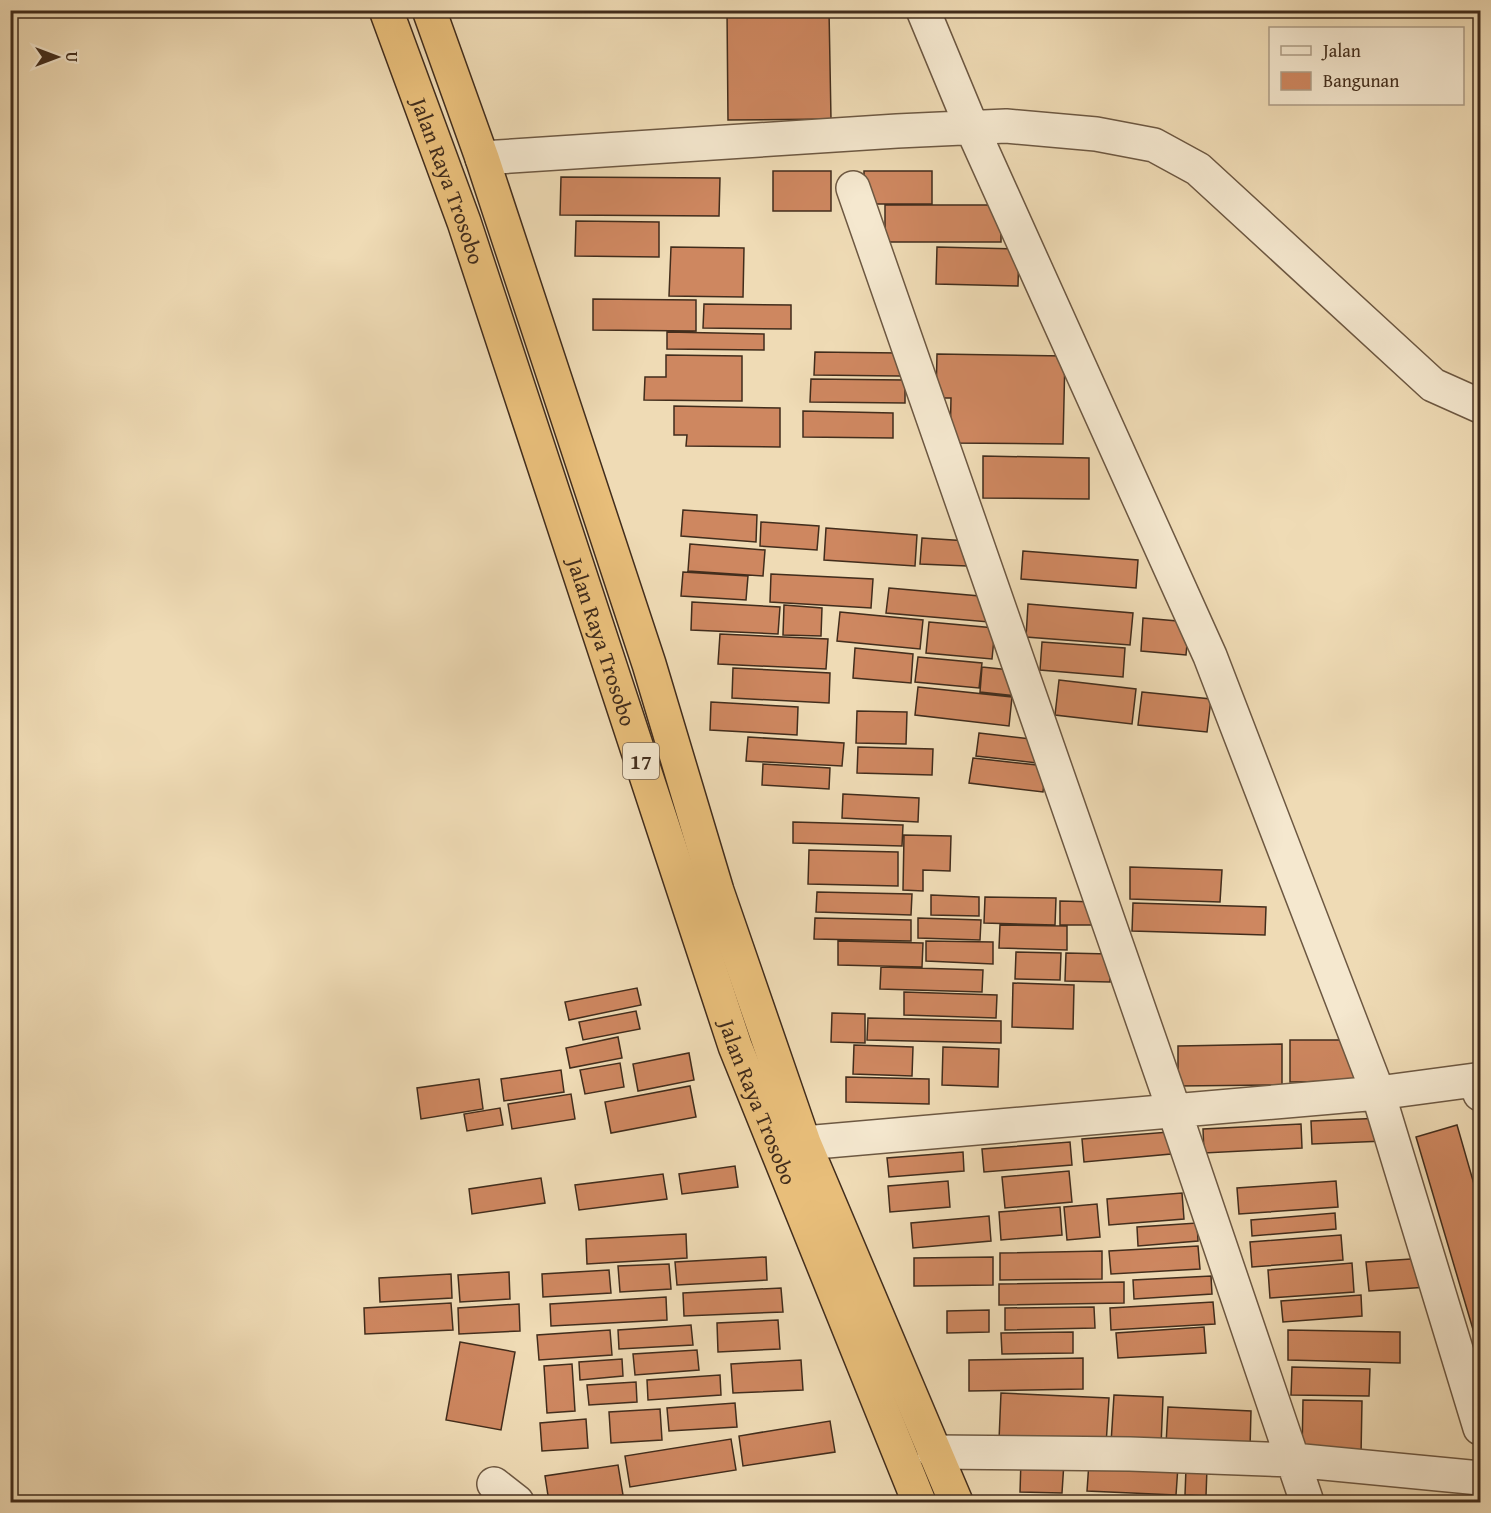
<svg xmlns="http://www.w3.org/2000/svg" width="1491" height="1513" viewBox="0 0 1491 1513" font-family="'Gentium Book Plus',serif">
<style>
.building{fill:#ce8760;stroke:#422d1c;stroke-width:1.5}
.lines{fill:none;stroke-linecap:round;stroke-linejoin:round}
.minor-casing{stroke:#6d5842;stroke-width:36}
.highway-casing{stroke:#422d1c;stroke-width:36}
.minor{stroke:#f5e8cf;stroke-width:33}
.highway{stroke:#e8be7a;stroke-width:33}
.labels{text-anchor:middle;dominant-baseline:central;stroke-width:4.5;stroke-linejoin:round;paint-order:stroke}
.shield{fill:#f5e8cf;stroke:#786552;stroke-width:1.5}
.shield-label{font-size:21px;font-weight:bold;fill:#422d1c}
.street-label{font-size:22px;fill:#422d1c;stroke:#f5e8cf}
</style>
<rect width="100%" height="100%" fill="#efdbb5"/>
<filter id="stains"><feTurbulence type="fractalNoise" baseFrequency=".00333" numOctaves="4"/><feColorMatrix values="0 0 0 0 .2 0 0 0 0 .09 0 0 0 0 .02 0 0 0 .5 -.17"/></filter>
<radialGradient id="worn" r=".72"><stop offset=".6" stop-color="#630" stop-opacity="0"/><stop offset="1" stop-color="#630" stop-opacity=".3"/></radialGradient>
<path class="building" d="M727,10H829L831,119L728,120Z
M773,171H831V211H773Z
M864,171H932V204H864Z
M561,177L720,178L719,216L560,215Z
M885,205H1001V242H885Z
M576,221L659,222V257L575,256Z
M671,247L744,248L743,297L669,296Z
M937,247L1019,249L1018,286L936,284Z
M593,299L696,300V331L593,330Z
M704,304L791,305V329L703,328Z
M667,332L764,334V350L667,349Z
M815,352L900,353V376L814,375Z
M937,354L1065,356L1063,444L950,443L951,398H936Z
M666,355L742,356V401L644,400L645,377H666Z
M811,379L905,380V403L810,402Z
M674,406L780,408V447L686,446L687,435H674Z
M803,411L893,413V438L803,437Z
M983,456L1089,458V499L983,498Z
M683,510L757,515L756,542L681,536Z
M761,522L819,526L817,550L760,546Z
M826,528L917,535L915,566L824,560Z
M922,538L968,541L967,566L920,564Z
M690,544L765,550L763,576L688,571Z
M1023,551L1138,560L1136,588L1021,579Z
M683,572L748,576L746,600L681,596Z
M771,574L873,579L871,608L770,602Z
M889,588L991,597L989,622L886,613Z
M692,602L780,607L778,634L691,630Z
M1028,604L1133,613L1130,645L1026,637Z
M784,605L822,608L821,636L783,635Z
M840,612L923,620L920,649L837,641Z
M1143,618L1189,622L1186,655L1141,651Z
M929,622L995,628L992,659L926,653Z
M720,634L828,639L826,669L718,664Z
M1042,642L1125,648L1123,677L1040,670Z
M855,648L913,654L911,683L853,678Z
M918,657L982,663L979,688L915,682Z
M982,667L1020,671L1017,696L980,692Z
M733,668L830,673L829,703L732,698Z
M1059,680L1136,689L1132,724L1055,715Z
M918,687L1012,697L1009,726L915,715Z
M1142,692L1211,699L1207,732L1138,725Z
M711,702L798,707L797,735L710,730Z
M857,711L907,712L906,744L856,743Z
M979,733L1039,740L1037,763L976,756Z
M748,737L844,743L842,766L746,761Z
M858,747L933,749L932,775L857,773Z
M973,758L1046,766L1043,792L969,783Z
M763,764L830,768L829,789L762,785Z
M843,794L919,798L918,822L842,818Z
M793,822L903,825L902,846L793,843Z
M904,835L951,836L950,871L923,870V891L903,890Z
M809,850L898,852V886L808,884Z
M1130,867L1222,870L1220,902L1130,899Z
M817,892L912,894L911,915L816,912Z
M931,895L979,897V916L931,915Z
M985,897L1056,898L1055,925L984,923Z
M1060,901L1099,902L1098,925H1060Z
M1133,903L1266,907L1265,935L1132,931Z
M815,918L911,920V941L814,939Z
M918,918L981,920L980,940L918,938Z
M1000,925L1067,926V950L999,948Z
M838,941L923,943L922,967L838,965Z
M926,941L993,942V964L926,961Z
M1016,952L1061,953L1060,980L1015,979Z
M1066,953L1110,954V982L1065,981Z
M881,967L983,970L982,992L880,989Z
M1013,983L1074,985L1073,1029L1012,1027Z
M637,988L641,1005L569,1020L565,1002Z
M904,992L997,995L996,1018L904,1015Z
M636,1011L640,1029L583,1040L579,1022Z
M832,1013L865,1014V1043L831,1042Z
M868,1018L1001,1021V1043L867,1040Z
M618,1037L622,1058L570,1068L566,1048Z
M1290,1040H1354L1355,1081L1290,1082Z
M1282,1044V1085L1178,1086V1046Z
M854,1045L913,1047L912,1076L853,1074Z
M943,1047L999,1049L998,1087L942,1085Z
M689,1053L694,1080L638,1091L633,1064Z
M620,1063L624,1087L585,1094L580,1070Z
M561,1070L564,1092L504,1101L501,1079Z
M846,1077L929,1079V1104L846,1102Z
M479,1079L483,1109L421,1119L417,1088Z
M690,1086L696,1117L611,1133L605,1102Z
M571,1094L575,1119L512,1129L508,1104Z
M500,1108L503,1125L467,1131L464,1114Z
M1384,1118L1385,1141L1312,1144L1311,1121Z
M1301,1124L1302,1148L1204,1153L1203,1129Z
M1457,1125L1480,1205V1353L1416,1137Z
M1169,1132L1171,1154L1084,1162L1082,1139Z
M1070,1142L1072,1165L984,1172L982,1149Z
M963,1152L964,1171L889,1177L887,1158Z
M735,1166L738,1187L682,1194L679,1174Z
M1069,1171L1072,1202L1005,1208L1002,1177Z
M663,1174L667,1199L579,1210L575,1185Z
M541,1178L545,1203L472,1214L469,1189Z
M948,1181L950,1207L890,1212L888,1186Z
M1336,1181L1338,1207L1239,1214L1237,1188Z
M1182,1193L1184,1219L1109,1225L1107,1199Z
M1097,1204L1100,1237L1067,1240L1064,1207Z
M1060,1207L1062,1235L1001,1240L999,1212Z
M1335,1213L1336,1229L1252,1236L1251,1220Z
M989,1216L991,1241L913,1248L911,1223Z
M1197,1223L1198,1241L1138,1246L1137,1227Z
M686,1234L687,1258L587,1264L586,1239Z
M1341,1235L1343,1260L1252,1267L1250,1242Z
M1198,1246L1200,1269L1111,1274L1109,1251Z
M1102,1251V1279L1000,1280V1253Z
M766,1257L767,1280L677,1285L675,1262Z
M993,1257V1285L914,1286V1258Z
M1426,1258L1428,1287L1369,1291L1366,1262Z
M1352,1263L1354,1292L1270,1298L1268,1270Z
M669,1264L671,1289L620,1292L618,1266Z
M609,1270L611,1293L543,1297L542,1274Z
M509,1272L510,1299L460,1302L458,1275Z
M451,1274L452,1298L380,1302L379,1278Z
M1211,1276L1212,1294L1134,1299L1133,1280Z
M1124,1282V1303L999,1305V1284Z
M781,1288L783,1312L684,1316L683,1293Z
M1361,1295L1362,1316L1283,1322L1281,1301Z
M666,1297L667,1320L551,1326L550,1304Z
M1213,1302L1215,1324L1111,1330L1110,1308Z
M451,1303L453,1330L365,1334L364,1308Z
M519,1304L520,1331L459,1334L458,1308Z
M1094,1307L1095,1328L1005,1330V1308Z
M989,1310V1332L947,1333V1311Z
M778,1320L780,1349L718,1352L717,1323Z
M691,1325L693,1345L619,1349L618,1330Z
M1204,1327L1206,1353L1118,1358L1116,1333Z
M610,1330L612,1355L539,1360L537,1335Z
M1288,1330L1400,1332V1363L1288,1360Z
M1073,1332V1353L1002,1354L1001,1333Z
M460,1342L515,1352L501,1430L446,1420Z
M697,1350L699,1370L635,1375L633,1354Z
M1083,1358V1389L969,1391V1360Z
M622,1359L623,1376L580,1380L579,1362Z
M801,1360L803,1390L733,1393L731,1364Z
M572,1364L575,1411L547,1413L544,1366Z
M1292,1367L1370,1369L1369,1396L1291,1395Z
M720,1375L721,1395L648,1400L647,1380Z
M636,1382L637,1402L589,1405L587,1385Z
M1001,1393L1109,1398L1106,1445L999,1440Z
M1114,1395L1163,1397L1161,1446L1111,1443Z
M1303,1400L1362,1401L1361,1456L1302,1454Z
M735,1403L737,1427L669,1431L667,1408Z
M1168,1407L1251,1411L1250,1448L1166,1445Z
M660,1409L662,1440L611,1443L609,1412Z
M586,1419L588,1448L542,1451L540,1423Z
M830,1421L835,1452L743,1466L739,1436Z
M731,1439L736,1470L630,1487L625,1456Z
M1021,1460L1064,1462L1062,1493L1020,1492Z
M1089,1462L1178,1466L1176,1495L1087,1491Z
M618,1465L623,1495L574,1502H549L545,1476Z
M1186,1468H1207L1206,1496L1185,1495Z"/>
<g class="lines">
<g class="minor-casing">
<path id="minor" d="M923,10L972,128L1210,656L1378,1093L1480,1428
M482,158L897,131L1006,126L1096,134L1154,145L1198,169L1433,385L1480,406
M853,188L1174,1110L1307,1502
M804,1143L1378,1093L1475,1080L1480,1094
M934,1452L1130,1454L1293,1460L1480,1478
M494,1484L517,1502"/>
</g>
<g class="highway-casing">
<g id="highway">
<path id="s1" d="M386,10L464,222L735,1046L919,1502"/>
<path d="M429,10L482,158L649,664L717,891L804,1143L956,1502"/>
</g>
</g>
<use href="#minor" class="minor"/>
<use href="#highway" class="highway"/>
</g>
<g class="labels">
<rect class="shield" x="623" y="743" width="36" height="36" rx="4.5"/>
<g class="shield-label">
<text x="641" y="761">17</text>
</g>
<g class="street-label">
<text stroke="none"><textPath href="#s1" startOffset="182">Jalan Raya Trosobo</textPath></text>
<text stroke="none"><textPath href="#s1" startOffset="668">Jalan Raya Trosobo</textPath></text>
<text stroke="none"><textPath href="#s1" startOffset="1154">Jalan Raya Trosobo</textPath></text>
</g>
</g>
<rect width="1491" height="1513" fill="none" stroke="#efdbb5" stroke-width="36"/>
<rect x="12" y="12" width="1467" height="1489" fill="none" stroke="#422d1c" stroke-width="3"/>
<rect x="18" y="18" width="1455" height="1477" fill="none" stroke="#422d1c" stroke-width="1.5"/>
<rect x="1269" y="27" width="195" height="78" fill="#f5e8cf" stroke="#ad9d87" stroke-width="1.5"/>
<rect x="1281" y="46" width="30" height="9" fill="#f5e8cf" stroke="#ad9d87" stroke-width="1.5"/>
<text x="1323" y="57" font-size="18" fill="#422d1c">Jalan</text>
<rect x="1281" y="72" width="30" height="18" fill="#ce8760" stroke="#ad9d87" stroke-width="1.5"/>
<text x="1323" y="87" font-size="18" fill="#422d1c">Bangunan</text>
<g transform="translate(57 57) rotate(90)" stroke="#f5e8cf" stroke-width="4.5" paint-order="stroke">
<path d="M0-4.5L10 22L0 15L-10 22Z" fill="#422d1c"/>
<text y="-9" font-size="16" font-weight="bold" text-anchor="middle" fill="#422d1c">U</text>
</g>
<rect width="100%" height="100%" filter="url(#stains)"/>
<rect width="100%" height="100%" fill="url(#worn)"/>
</svg>
